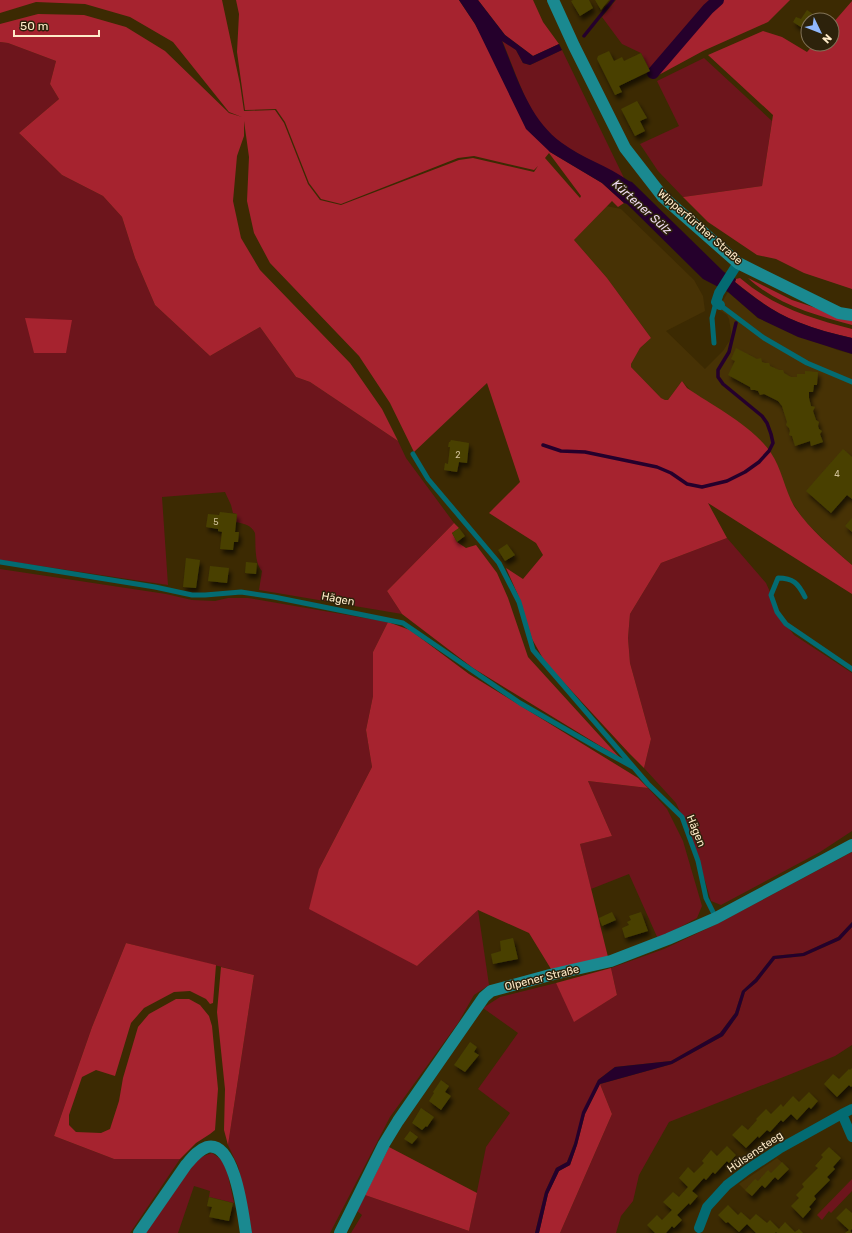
<svg xmlns="http://www.w3.org/2000/svg" width="852" height="1233" viewBox="0 0 852 1233" font-family="Rubik,sans-serif">
<style>
.built{fill:#473205}
.green{fill:#6d151c}
.forest{fill:#a6232f;fill-rule:evenodd}
.water{fill:#25002c}
.lines{fill:none;stroke-linecap:round;stroke-linejoin:round}
.stream{stroke:#25002c;stroke-width:3.5}
.canal{stroke:#25002c;stroke-width:12}
.building{fill:#484100;filter:url(#shadow)}
.lane{stroke:#036b72;stroke-width:5}
.street{stroke:#036b72;stroke-width:10}
.secondary{stroke:#1a8990;stroke-width:12}
.labels{text-anchor:middle;dominant-baseline:central;stroke-width:3;stroke-linejoin:round;paint-order:stroke}
.number-label{font-size:9px;fill:#d0c097}
.street-label{font-size:11px;fill:#feebc9;stroke:#2d220b}
.water-label{font-size:12px;font-style:italic;fill:#eed9f1;stroke:#2d220b}
</style>
<defs>
<filter id="shadow"><feDropShadow dx="2.5" dy="4.5" stdDeviation="2" flood-color="#0009"/></filter>
</defs>
<rect width="100%" height="100%" fill="#3c2a02"/>
<path class="built" d="M606,206L621,209L694,280L703,296L705,311L666,331L705,369L723,351L730,340L731,332L729,319L727,315L718,309L728,292L758,318L837,350L852,354V565L829,545L804,520L794,505L682,381L668,400H665L661,398L631,367V364L640,348L651,338L607,278L574,240Z
M777,1158L789,1169L778,1180L775,1177L765,1188L762,1185L751,1196L739,1184Z"/>
<path class="green" d="M616,0H713L705,6L650,71L641,53L622,44L602,17Z
M502,40L516,50L523,63L530,65L562,50L624,178C603,166 562,148 546,131C526,108 514,68 502,40Z
M0,42L8,43L56,61L50,84L59,99L19,133L62,175L103,196L122,217L135,258L155,305L210,356L260,327L296,377L310,382L398,441L406,458L454,523L387,591L402,614L259,590L262,571C254,562 256,544 255,533C251,525 245,524 236,522L237,514L233,513L231,505L225,492L162,497L168,585L0,560Z
M704,58L772,121L762,186L683,197L658,171L640,144L679,126L657,81Z
M727,538L766,583L783,621L794,635L852,673V831L820,852L721,905L711,901L692,837L676,803L644,768L651,739L630,663L628,638L630,614L661,563Z
M0,569L166,594L192,600L215,601L228,598H248L388,622L373,652V696L366,730L372,767L319,869L417,966L478,910L489,985L474,995L458,1023L390,1117L330,1233H252L247,1205L238,1166L228,1145L254,975L126,943L92,1027L54,1136L114,1159H180L130,1233H0Z
M588,781L648,788L667,809L683,841L702,906L697,918L658,939L629,874L591,889L580,844L612,836Z
M852,852V922L838,937L803,953L773,956L755,979L742,991L735,1013L720,1033L671,1061L615,1067L598,1080L567,1162L556,1168L545,1192L535,1233H351L362,1215L357,1211L365,1195L469,1231L486,1147L510,1113L478,1089L518,1033L483,1008L500,997L556,983L575,1021L617,995L611,968L664,949L719,923Z
M852,927V1045L835,1056L796,1072L669,1122L639,1175L633,1201L621,1216L616,1233H560L612,1114L600,1084L672,1064L723,1036L738,1015L745,992L757,982L775,959L804,956L840,940Z
M212,1153L222,1160L227,1171L234,1203L209,1197L210,1191L194,1186L178,1233H145L192,1165L201,1157Z
M852,1179V1191L831,1213L829,1211L822,1220L817,1215Z"/>
<path class="forest" d="M0,0H222L240,84L244,111L275,110L284,123L308,184L320,200L341,205L459,160L473,158L534,172L538,166L534,170L474,156L458,158L341,204L321,199L309,183L285,122L276,109L245,110L237,52L239,14L236,0H459L475,24L550,152L602,183L624,203L618,207L612,201L574,240L607,278L651,338L640,348L631,364V367L661,398L665,400H668L682,381L687,388C713,406 753,426 771,453C781,467 785,490 794,506C809,529 831,547 852,565V594L708,503L727,538L661,563L630,614L628,638L630,663L651,739L644,768L628,752L545,662L532,639L518,595L506,568L523,579L543,555L536,543L489,513L520,482L487,383L414,452L390,403L359,356L270,263L254,233L247,201L249,157L244,121V136L237,156L233,201L241,238L260,270L350,363L382,409L398,441L310,382L296,377L260,327L210,356L155,305L135,258L122,217L103,196L62,175L19,133L59,99L50,84L56,61L8,43L0,42V24L38,14L84,15L126,27L165,51L229,113L242,117L229,112L173,42L130,17L85,4L36,2L0,13ZM549,153L581,196L580,198L545,158Z
M478,0H533L543,22L559,44L533,56L505,35Z
M723,0H790L768,22L703,51L655,77L710,11Z
M852,1V289L804,273L776,259L757,255L708,222L683,197L762,186L773,115L708,55L763,31L782,37L807,52L814,44H832V24Z
M740,278C774,307 810,318 852,329V338C834,334 815,329 798,322C774,313 754,297 735,282L736,279Z
M748,278L792,300L852,320V325C815,315 777,305 748,278Z
M25,318L72,320L66,353H34Z
M454,523L459,528L452,533L457,542L466,548L476,545L497,573L508,598L528,657L620,758L473,668L402,614L387,591Z
M388,622L410,630L469,674L638,778L648,788L588,781L612,836L580,844L608,957L551,969L529,933L478,910L417,966L309,909L319,869L372,767L366,730L373,696V652Z
M126,943L216,965L213,1003L210,1004L206,999L190,991L174,992L144,1008L131,1023L115,1076L96,1070L82,1077L69,1115V1125L76,1132L101,1133L110,1129L119,1101L123,1078L138,1027L149,1014L176,999H189L200,1005L209,1016L212,1026L218,1089L215,1130L210,1134L196,1143L180,1159H114L54,1136L92,1027Z
M221,967L254,975L228,1145L224,1130L225,1089L217,1012Z
M611,968L617,995L574,1022L556,983Z
M600,1084L612,1114L560,1233H539L548,1194L559,1171L570,1165L577,1145L585,1114Z
M389,1147L477,1193L469,1231L365,1195Z"/>
<path class="water" d="M459,0H478L505,35L533,56L559,44L562,50L530,65L523,63L516,50L502,41C517,77 529,119 562,143C582,158 608,166 629,181L632,182L724,272L736,279L735,282C754,298 775,313 798,322C816,329 834,334 852,338V354L798,337L758,318L728,292L703,279L627,204L624,203L602,183L550,152L526,129L475,24Z
M852,922V927L840,940L804,956L775,959L757,982L745,992L738,1015L723,1036L672,1064L600,1084L585,1114L577,1145L570,1165L559,1171L548,1194L539,1233H535L545,1192L556,1168L567,1162L574,1144L582,1112L598,1080L615,1067L671,1061L720,1033L735,1013L742,991L755,979L773,956L803,953L838,937Z"/>
<g class="lines">
<path class="stream" d="M584,36L613,0
M543,445L561,451L585,452L657,467L671,473L687,484L702,487L727,481L745,472L759,462L769,451L773,443L771,434L767,423L762,416L723,384L718,377V370L729,352L736,323"/>
<path class="canal" d="M653,73L708,9L718,0"/>
</g>
<path class="building" d="M573,0H589L593,8L580,16L571,1Z
M595,0H609L601,10Z
M807,10L819,18L817,20H808L807,31L793,22L796,17L801,19Z
M609,51L614,61L622,57L624,61L641,53L650,71L619,86L622,92L615,95L597,59L598,56Z
M637,101L647,118L640,121L645,131L635,136L621,109Z
M736,348L757,359L761,358L762,362L765,363H769L770,366L779,370H783L784,373L791,377H797V374H805V371L818,372L817,385H814L813,392H809V398L811,406L815,407L813,411L816,420L819,422L818,426L819,429L822,431L820,434L823,442L811,446L810,441L795,446L792,436L789,435L790,431L789,428L786,425L787,422L782,406L778,401L764,394L760,395L758,391L755,390H751L750,387L728,375L735,361L731,359Z
M451,440L469,443L467,463L459,462L457,472L444,470L445,463L448,464L450,447H448L449,442H450Z
M843,449L852,457V499L847,495L831,513L806,491Z
M220,512L237,514L235,532H239L238,542H234L233,550L220,549L222,532L218,531V529L206,527L208,514L219,515Z
M852,518V532L845,526Z
M459,528L465,536L457,542L452,533Z
M507,544L515,555L505,561L498,550Z
M186,558L200,560L196,588L183,587Z
M246,562L257,563L256,574L245,573Z
M210,566L229,568L227,583L208,581Z
M612,912L616,920L602,926L599,918Z
M641,912L648,931L625,938L622,928L629,925L627,922L631,920L629,916Z
M513,938L518,959L493,964L491,954L501,951L500,941Z
M470,1042L477,1047L474,1052L479,1055L465,1072L454,1065Z
M852,1068V1086L851,1087L849,1085L837,1097L824,1084L833,1074L839,1079L849,1069L850,1070Z
M441,1080L449,1086L445,1092L451,1096L441,1110L429,1101L434,1093L433,1092Z
M809,1092L818,1101L811,1109L809,1107L797,1120L791,1114L783,1122L781,1120L770,1132L767,1130L759,1138L758,1136L746,1148L732,1135L742,1125L748,1130L757,1120L756,1119L766,1109L771,1114L781,1104L783,1107L793,1096L799,1102Z
M421,1108L434,1117L427,1127L426,1126L422,1130L412,1123Z
M410,1131L418,1137L412,1144L404,1139Z
M727,1146L736,1155L729,1163L727,1161L715,1174L713,1172L706,1180L704,1178L692,1191L698,1196L690,1205L689,1203L677,1215L682,1220L674,1228L672,1226L666,1233H655L647,1225L657,1215L662,1220L672,1210L663,1202L673,1192L679,1197L688,1187L679,1178L688,1167L694,1173L704,1163L702,1161L711,1150L717,1156Z
M829,1147L841,1158L833,1167L835,1169L827,1177L830,1180L814,1196L816,1199L809,1207L811,1209L803,1218L791,1206L799,1198L796,1195L804,1187L802,1184L818,1168L815,1166L823,1157L821,1155Z
M782,1162L789,1169L778,1180L775,1177L765,1188L762,1185L752,1196L745,1190L755,1179L758,1181L768,1170L771,1173Z
M209,1197L233,1203L229,1221L209,1217L212,1207L207,1206Z
M728,1205L738,1215L741,1212L750,1220L756,1214L767,1223L770,1220L779,1229L785,1222L795,1232L799,1229L803,1233H777L776,1232L775,1233H756L747,1224L739,1232L728,1222L726,1223L718,1215Z
M846,1208L852,1213V1229L850,1231L852,1233H845L849,1230L836,1218Z"/>
<g class="lines">
<path class="lane" d="M720,305L764,338L807,363L852,382
M714,343L712,318L716,302
M413,454L428,479L499,563L519,602L533,650L648,784L682,817L698,861L706,898L716,918
M0,562L155,587L192,595H205L241,592L274,597L403,623L520,703L600,749L633,767
M805,597C798,583 793,578 778,578L771,595L777,612L786,624L852,669"/>
<path class="street" d="M720,305L716,302L719,293L738,263
M852,1109L842,1114L852,1137
M699,1228L707,1207L727,1185L747,1170L779,1149L842,1114"/>
<path class="secondary" d="M553,0L574,46L625,148L663,197L738,263L839,313L852,315
M139,1233L186,1165C192,1158 198,1150 207,1147C235,1140 243,1215 246,1233
M340,1233L384,1144L398,1121L484,997L491,991L550,975L611,961L668,939L716,918L852,845"/>
</g>
<g class="labels">
<g class="number-label">
<text x="458" y="455">2</text>
<text x="837" y="474">4</text>
<text x="216" y="522">5</text>
</g>
<g class="street-label">
<text transform="translate(700 227) rotate(41)">Wipperfürther Straße</text>
<text transform="translate(338 599) rotate(11)">Hägen</text>
<text transform="translate(696 831) rotate(68)">Hägen</text>
<text transform="translate(542 978) rotate(-14)">Olpener Straße</text>
<text transform="translate(755 1152) rotate(-34)">Hülsensteeg</text>
</g>
<g class="water-label">
<text transform="translate(642 207) rotate(42)">Kürtener Sülz</text>
</g>
</g>
<g transform="translate(820 32) rotate(133)"><circle r="19" fill="#2d220b" stroke="#817257"/>
<path d="M0-3L7 15L0 10L-7 15Z" fill="#91b8fd"/>
<text y="-6" font-size="11" font-weight="bold" text-anchor="middle" fill="#feebc9">N</text>
</g>
<path d="M14 30v6h85v-6" fill="none" stroke="#feebc9" stroke-width="2"/>
<text x="20" y="30" font-size="12" fill="#feebc9" stroke="#2d220b" stroke-width="3" paint-order="stroke">50 m</text>
</svg>
